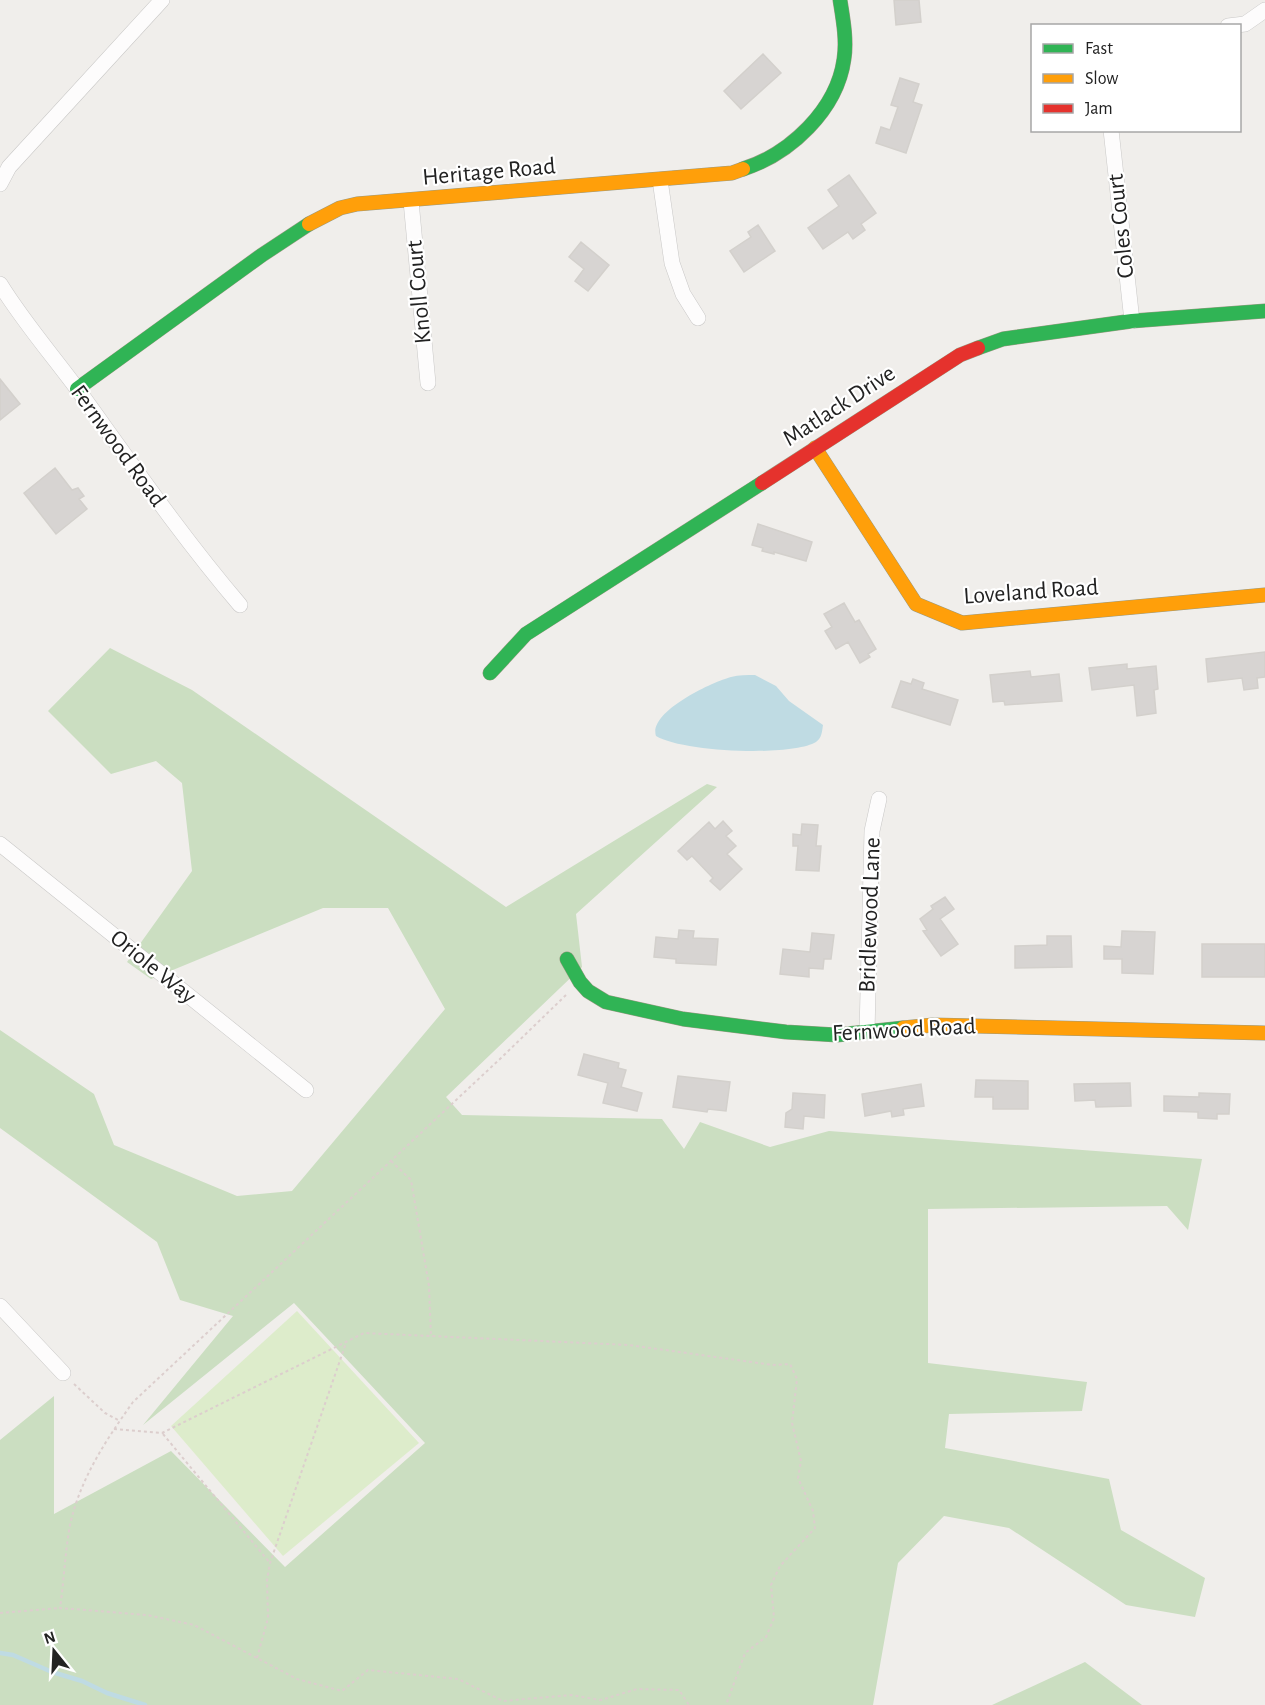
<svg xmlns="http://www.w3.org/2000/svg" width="1265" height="1705" viewBox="0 0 1265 1705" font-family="'Alegreya Sans',sans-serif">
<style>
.grass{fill:#ddeccb}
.forest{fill:#cbdec1}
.water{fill:#bfdbe3}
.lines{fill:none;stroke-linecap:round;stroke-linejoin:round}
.stream{stroke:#bfdbe3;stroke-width:4.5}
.building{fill:#d7d4d2;stroke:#d3d0cc;stroke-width:1.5}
.street-casing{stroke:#c9c8c7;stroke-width:16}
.fast-casing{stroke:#999a82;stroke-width:15}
.slow-casing{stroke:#999a82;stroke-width:15}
.jam-casing{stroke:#999a82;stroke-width:15}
.path{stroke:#dccecd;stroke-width:2;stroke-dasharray:3 3;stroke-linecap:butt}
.street{stroke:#fdfcfc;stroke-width:15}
.fast{stroke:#30b455;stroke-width:14}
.slow{stroke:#ff9f0a;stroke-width:14}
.jam{stroke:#e5322d;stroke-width:14}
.labels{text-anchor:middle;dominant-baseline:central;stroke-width:4.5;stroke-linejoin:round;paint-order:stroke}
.street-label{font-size:24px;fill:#222;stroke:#fff}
</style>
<rect width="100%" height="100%" fill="#f0eeeb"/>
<path class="grass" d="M297,1311L419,1443L283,1556L171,1426Z"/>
<path class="forest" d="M110,648L192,690L506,907L707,784L717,787L576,914L582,967L446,1097L462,1115L662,1119L684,1149L700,1122L770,1147L829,1131L1202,1159L1188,1230L1167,1206L928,1209V1363L1087,1382L1082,1411L949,1414L945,1448L1109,1479L1121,1530L1205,1578L1195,1617L1126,1605L1009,1528L944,1516L898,1563L873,1705H0V1440L54,1396V1514L171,1451L285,1567L425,1443L294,1303L143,1425L233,1316L180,1300L157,1242L0,1128V1030L94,1094L114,1145L237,1196L292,1191L445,1009L388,908H323L151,979L127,962L192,871L182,783L156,761L111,774L48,711Z
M1085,1662L1142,1705H992Z"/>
<path class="water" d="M755,675L776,686L789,701L823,725C822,731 822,738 816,742C791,757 682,752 656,736C648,712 712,682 731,677C739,675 747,675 755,675Z"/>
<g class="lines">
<path class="stream" d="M0,1653L13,1655L52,1672L82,1681L107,1693L145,1705"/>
</g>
<path class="building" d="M894,0H919L921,22L896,25Z
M763,54L781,73L741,109L724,91Z
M900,78L919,84L913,102L922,105L906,153L876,143L881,127L890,130L898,107L891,105Z
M849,175L876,213L861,224L865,230L853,239L848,232L823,249L808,228L839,206L828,190Z
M758,225L775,251L744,272L730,251L751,237L748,232Z
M581,242L609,265L588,291L575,281L584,269L569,257Z
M0,379L20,404L0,420Z
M55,468L72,490L78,488L84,496L79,499L87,509L56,534L24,493Z
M758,524L812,542L806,561L774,552V554L762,551L763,548L752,545Z
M844,603L855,622L859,620L876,649L868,654L870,657L860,663L848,642L836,649L825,631L832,627L824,614Z
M1265,652V677L1257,678L1258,688L1244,690L1242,678L1208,682L1206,659Z
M1127,664V669L1156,666L1158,689L1154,690L1156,713L1137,716L1134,685L1092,690L1089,668Z
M1030,671L1031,677L1059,674L1062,701L1005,705L1004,701L993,702L990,675Z
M913,679L924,683L922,689L958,700L950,725L892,707L901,681L911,684Z
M723,821L732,831L726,836L736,846L727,854L742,869L720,890L710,881L713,878L692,856L687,860L678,851L709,822L715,829Z
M802,824L818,825L816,846H821L819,871L796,870L798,846H793V834L801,835Z
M945,897L954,909L940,919L958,944L941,956L923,931L927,930L920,919L933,909L931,906Z
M679,930L694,931L693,938L718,939L716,965L676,963V959L654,957L656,937L678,939Z
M1122,931L1155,932L1153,974L1122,973V959H1104V946L1121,947Z
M812,933L834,935L831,959H824L823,969L809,968V977L780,974L783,949L810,952Z
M1047,936H1071L1072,967L1015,968V946L1047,945Z
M1202,944H1265V977H1202Z
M584,1054L619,1063L618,1068L626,1070L621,1087L642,1093L637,1111L603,1103L608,1083L578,1075Z
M678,1076L730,1082L726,1111L708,1109L707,1112L673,1107Z
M976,1080L1028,1081V1109H993V1097H975Z
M1130,1083L1131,1106L1096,1107L1095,1100L1075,1101L1074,1084Z
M921,1084L924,1106L903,1109L904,1115L892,1117L891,1111L865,1116L862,1094Z
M793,1093L825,1095L824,1118L804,1116L803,1129L785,1127L786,1113L792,1109Z
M1199,1093L1230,1094L1229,1114H1217V1119L1198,1118V1112L1164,1111V1096L1199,1097Z"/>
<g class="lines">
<g class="street-casing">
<path id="street" d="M1228,26L1245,24L1265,10
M1111,130L1132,321
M660,180L672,263L683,294L698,318
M0,184L9,167L162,0
M411,201L428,383
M0,284C24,323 54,357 81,394C133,466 183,538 240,605
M0,844L306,1090
M867,1032L872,831L879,799
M0,1306L63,1373"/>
</g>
<g class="fast-casing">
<path id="fast" d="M743,169C790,154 837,110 844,59C847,40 843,19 840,0
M978,348L1003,339L1132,321L1265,311
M77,389L262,255L309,224
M490,673L526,634L762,483
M567,959L580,982L588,991L606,1002L683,1019L786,1032L837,1035L903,1028"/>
</g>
<g class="slow-casing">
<path id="slow" d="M309,224L340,208L357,204L732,173L743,169
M815,448L916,604L962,623L1265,595
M903,1028L933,1025L1265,1033"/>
</g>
<g class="jam-casing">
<path id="jam" d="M762,483L960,355L978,348"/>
</g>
<path class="path" d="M566,995L501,1058L133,1402C106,1440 80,1479 70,1525C65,1552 64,1581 60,1608L147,1615L194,1625L297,1679L342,1691L368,1670L458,1679L503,1701L571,1695L601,1700L637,1689L679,1690L689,1705
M391,1161L411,1180L429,1286L431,1337
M74,1384L105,1413L120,1421
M114,1429L162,1433L364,1333L629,1345L773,1365L790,1364L797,1379L792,1423L801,1461L798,1478L813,1511L815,1528L780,1566L771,1585L774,1618L766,1637L745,1653L726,1705
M163,1434L270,1563
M0,1613L60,1608
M257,1658L268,1618L267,1580L270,1563L346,1343"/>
<use href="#street" class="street"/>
<use href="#fast" class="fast"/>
<use href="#slow" class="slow"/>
<use href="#jam" class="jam"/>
</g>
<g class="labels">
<g class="street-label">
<text transform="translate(489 172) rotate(-5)">Heritage Road</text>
<text transform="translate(1121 226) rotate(-96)">Coles Court</text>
<text transform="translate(419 292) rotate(-95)">Knoll Court</text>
<text transform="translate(839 406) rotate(-33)">Matlack Drive</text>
<text transform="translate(118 446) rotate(54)">Fernwood Road</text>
<text transform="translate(1031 592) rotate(-4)">Loveland Road</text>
<text transform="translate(870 915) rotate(-88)">Bridlewood Lane</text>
<text transform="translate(153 967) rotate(39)">Oriole Way</text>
<text transform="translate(904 1030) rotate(-3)">Fernwood Road</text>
</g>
</g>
<rect x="1031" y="24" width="210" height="108" fill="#ffffff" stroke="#a7a7a7" stroke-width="1.5"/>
<rect x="1043" y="44" width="30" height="9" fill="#30b455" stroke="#a7a7a7" stroke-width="1.5"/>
<text x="1085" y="54" font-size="18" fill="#222222">Fast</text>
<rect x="1043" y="74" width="30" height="9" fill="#ff9f0a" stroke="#a7a7a7" stroke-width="1.5"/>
<text x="1085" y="84" font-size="18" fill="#222222">Slow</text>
<rect x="1043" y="104" width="30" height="9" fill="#e5322d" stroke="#a7a7a7" stroke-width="1.5"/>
<text x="1085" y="114" font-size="18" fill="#222222">Jam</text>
<g transform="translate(54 1651) rotate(342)" stroke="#ffffff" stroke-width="4.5" paint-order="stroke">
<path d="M0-4.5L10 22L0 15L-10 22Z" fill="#222222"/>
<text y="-9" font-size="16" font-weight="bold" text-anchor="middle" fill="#222222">N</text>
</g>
</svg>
